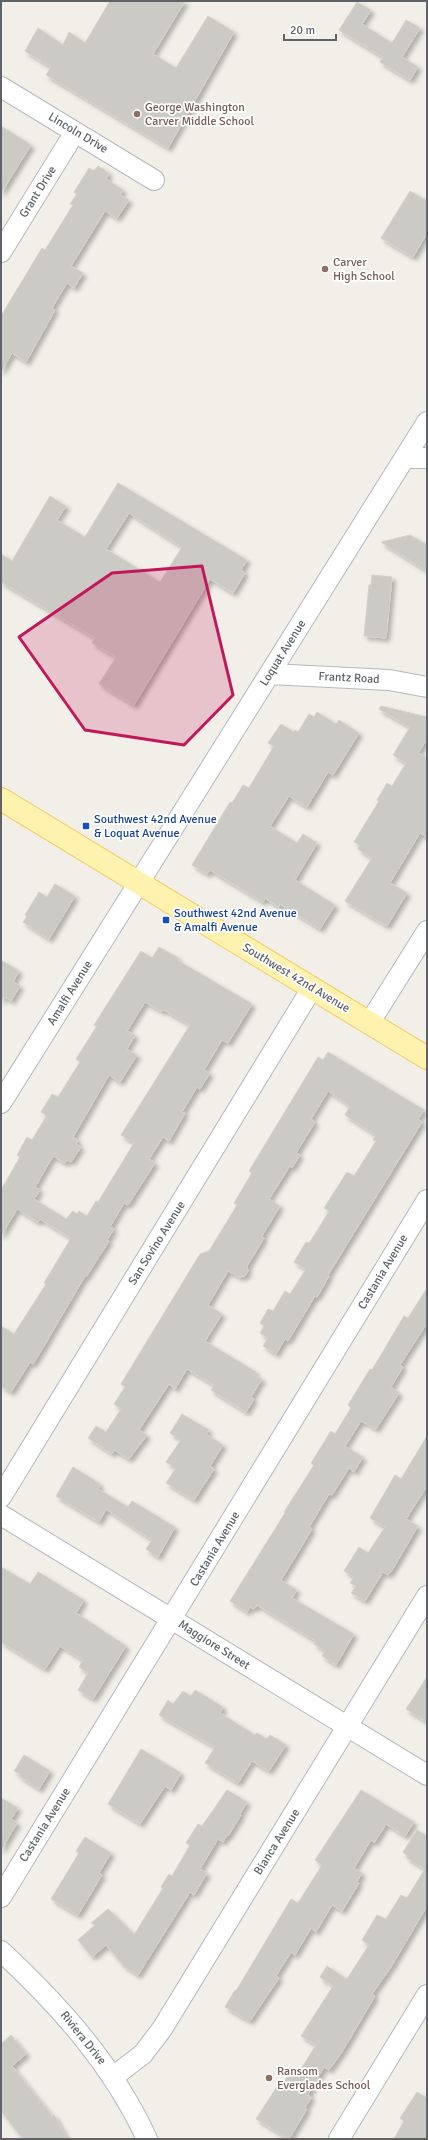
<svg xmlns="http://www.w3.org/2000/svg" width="428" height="2140" viewBox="0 0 428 2140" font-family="Signika,sans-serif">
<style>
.building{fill:#cccac5;stroke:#d6d1c6;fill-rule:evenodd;filter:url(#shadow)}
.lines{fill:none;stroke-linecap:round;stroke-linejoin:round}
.minor-casing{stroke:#b5b8bc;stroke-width:22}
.major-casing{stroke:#f2c960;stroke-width:24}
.minor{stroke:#fff;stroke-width:20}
.major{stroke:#fff2af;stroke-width:22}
.marked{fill:#c2185b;fill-opacity:0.2;stroke:#c2185b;stroke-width:3;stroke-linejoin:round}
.education-dot{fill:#8d6e63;stroke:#fff;stroke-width:1.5}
.transit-dot{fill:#1a4fb4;stroke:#fff;stroke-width:1.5}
.labels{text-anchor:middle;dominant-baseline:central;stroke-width:3.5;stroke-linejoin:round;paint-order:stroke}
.education-label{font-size:12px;fill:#785e54;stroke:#fff;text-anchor:start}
.street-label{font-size:12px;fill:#5f6368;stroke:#fff}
.transit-label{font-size:12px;fill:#164399;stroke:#fff;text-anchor:start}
</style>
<defs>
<filter id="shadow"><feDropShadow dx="3.5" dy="3.5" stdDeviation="2" flood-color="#0004"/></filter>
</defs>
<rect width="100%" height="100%" fill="#f1efe8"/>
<path class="building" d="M110,1H185L153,54L176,68L208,16L234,32L168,148L46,75L51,67L25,51L38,28L63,45L69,32L85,43Z
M357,2L371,10L362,24L392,43L406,20L420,28L402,57L418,67L410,80L380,62L383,57L339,30Z
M1,126L31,145L1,193Z
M98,166L109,173L106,179L123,190L120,195L129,200L117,218L105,211L71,266L83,273L74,288L67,283L52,308L55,310L26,362L12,353L1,372V316L42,248L45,250L73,205L70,204L77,194L74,192L89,168L94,171Z
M410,191L427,201V233L413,257L381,238Z
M118,483L247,560L241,570L245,573L233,593L210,579L134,705L99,684L116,657L92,643L95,638L1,582V554L12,561L50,496L66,506L57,520L85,537ZM129,513L182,547L160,582L106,549Z
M410,535L427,545V571L381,542Z
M372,575L392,577L386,638L364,636L369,585H371Z
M381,706L427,717V739L418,753L427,758V837L420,833L390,883L407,893L387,926L345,901L372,858L358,849L360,845L354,842L379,801L377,800L387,783L392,786L406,763L393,755L410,727L379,709Z
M317,712L336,724L339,720L359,733L333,775L328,772L307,807L289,796L270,826L297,843L303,834L317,843L295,880L335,905L320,929L280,904L279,907L265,898L263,902L210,870L207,874L192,865L230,802L232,803L243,785L249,788L274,746L268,743L281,724L294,732L295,730L298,732L309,714L314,717Z
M55,884L75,896L49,939L23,922L27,916L25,915L39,892L47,897Z
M159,947L178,958L177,960L252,1004L228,1043L222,1040L204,1070L210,1073L200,1089L197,1087L182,1112L185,1113L169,1141L163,1137L149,1159L155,1163L128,1205L124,1203L110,1227L114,1229L107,1240L109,1241L86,1277L85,1276L41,1351L33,1364L30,1362L11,1392L1,1386V1326L14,1334L46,1284L44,1283L71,1238L40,1219L38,1222L17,1209L1,1236V1190L20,1157L17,1155L27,1137L32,1140L47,1115L41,1112L52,1094L58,1097L80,1062L76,1059L97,1026L94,1025L141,951L152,958ZM145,1002L161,1011L164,1010L190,1025L121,1135L134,1143L98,1202L96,1201L87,1216L79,1211L77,1214L73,1211L66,1219L34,1199L40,1190L35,1187L53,1156L65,1163L67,1160L71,1162L81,1147L76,1144L78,1140L73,1137L109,1075L120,1082L137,1055L127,1049L135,1035L127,1031Z
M1,960L19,971L13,982L20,986L11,1001L4,996L1,1001Z
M328,1052L424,1110L418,1119L422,1122L328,1275L329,1276L317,1297L315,1296L288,1341L285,1339L276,1354L263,1346L268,1338L260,1333L264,1326L260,1323L268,1309L273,1311L285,1291L290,1294L306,1269L294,1262L306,1242L309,1243L317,1231L329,1211L324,1208L347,1172L354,1176L376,1141L373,1140L376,1135L345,1115L350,1106L328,1091L311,1119L315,1122L296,1153L300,1155L292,1168L290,1166L269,1199L280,1206L262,1236L264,1238L247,1266L248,1271L245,1276L239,1277L228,1271L208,1305L222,1314L205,1341L256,1372L254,1375L262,1379L251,1397L254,1399L246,1412L211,1390L214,1385L187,1369L175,1389L169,1384L139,1430L147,1435L129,1459L114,1450L112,1454L88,1438L96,1426L106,1432L121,1409L114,1404L125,1387L121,1384L200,1254L209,1251L237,1205L234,1203L252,1173L249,1171L318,1057L323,1060Z
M427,1288V1323L400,1365L403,1367L391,1387L399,1393L376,1429L361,1421L345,1446L363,1457L354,1472L349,1468L332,1495L329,1494L309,1527L312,1529L281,1580L297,1590L292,1598L354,1634L336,1665L322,1656L325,1651L314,1644L316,1641L257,1605L254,1609L250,1607L247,1612L230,1601L285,1513L284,1512L314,1465L311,1463L331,1431L335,1434L351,1408L348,1405L370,1369L372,1370L404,1316L408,1318Z
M182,1414L209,1430L206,1434L223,1445L210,1466L214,1469L194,1500L166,1483L176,1468L166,1462L181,1440L170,1433Z
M427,1436V1486L406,1519L418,1526L391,1572H390L388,1575L383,1572L365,1601L351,1593L356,1586L350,1583L354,1577L344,1571L359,1547L368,1553L385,1527L370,1518L395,1475L401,1479Z
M73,1467L100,1484L98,1489L128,1507L132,1501L175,1527L158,1557L146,1549L152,1540L106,1509L99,1522L56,1496Z
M1,1567L30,1584L38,1572L84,1600L76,1613L126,1646L93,1699L78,1690L88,1673L79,1667L83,1660L60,1646L45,1669L1,1642Z
M427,1677V1722L406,1709Z
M195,1690L223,1707L220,1713L255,1735L257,1733L267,1739L270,1735L286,1745L269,1771L252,1761L238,1783L205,1763L215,1747L159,1715L168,1700L173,1704L183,1691L191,1696Z
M141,1749L181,1773L171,1790L165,1786L140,1824L108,1804Z
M24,1755L50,1771L39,1789L19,1776L20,1774L14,1771Z
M227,1790L247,1802L240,1814L241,1815L228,1836L227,1835L223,1842L218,1839L200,1869L207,1873L194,1895L190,1892L138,1975L124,1966L106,1945L92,1957L78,1940L95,1925L91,1923L108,1909L134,1935L163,1888L161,1887L169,1874L172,1876L190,1845L186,1843L198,1824L202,1826Z
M361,1790L414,1822L405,1836L386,1824L374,1843L371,1840L354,1868L362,1873L357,1882L359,1883L342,1911L332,1905L316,1932L311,1928L295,1955L291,1952L276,1976L279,1978L250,2021L225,2007L235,1990L236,1991L291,1899L298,1903L322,1865L315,1860Z
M1,1798L18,1808L11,1819L17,1823L1,1850Z
M417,1830L427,1836V1906L391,1967L372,1994L375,1996L342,2052L329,2070L324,2067L308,2094L311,2098L305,2108L307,2109L289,2139L256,2119L278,2085L281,2087L292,2069L298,2074L316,2045L301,2036L333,1986L320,1977L323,1972L327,1966L347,1979L369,1945L362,1940L377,1915L386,1919L401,1895L407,1898L425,1869L407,1858L408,1856L403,1852Z
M85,1837L111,1853L99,1873L102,1875L78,1915L51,1899L79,1853L76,1851Z
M11,2035L26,2054L12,2066L52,2116L54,2115L67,2139H23L1,2111V2044Z
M417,2092L427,2098V2139H394L404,2121L400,2118Z"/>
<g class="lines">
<g class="minor-casing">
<path id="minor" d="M1,87L154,180
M1,252L75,132
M406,458H427
M270,674L389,680L427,687
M370,1022L427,931
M1,1103L427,422
M1,1497L312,988
M1,1515L427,1775
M1,1897L427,1200
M1,1951C60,2006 113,2065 147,2139
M113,2077L143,2054L162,2029L427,1596
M339,2139L427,1995"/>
</g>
<g class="major-casing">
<path id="major" d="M1,799L427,1058"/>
</g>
<use href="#minor" class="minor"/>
<use href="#major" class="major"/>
</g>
<path class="marked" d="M202,566L233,695L184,745L85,730L19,637L112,573Z"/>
<g class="education-dot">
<circle cx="137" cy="114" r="4"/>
<circle cx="325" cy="269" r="4"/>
<circle cx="269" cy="2078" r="4"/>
</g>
<g class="transit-dot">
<rect x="82" y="822" width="8" height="8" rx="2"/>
<rect x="162" y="916" width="8" height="8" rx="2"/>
</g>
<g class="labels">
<g class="education-label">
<text x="145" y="107">George Washington<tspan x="145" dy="14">Carver Middle School</tspan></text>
<text x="333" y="262">Carver<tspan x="333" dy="14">High School</tspan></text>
<text x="277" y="2071">Ransom<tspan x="277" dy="14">Everglades School</tspan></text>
</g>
<g class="street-label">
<text transform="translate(78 133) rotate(31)">Lincoln Drive</text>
<text transform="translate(38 192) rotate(-58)">Grant Drive</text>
<text transform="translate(283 653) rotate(-58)">Loquat Avenue</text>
<text transform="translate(349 678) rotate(3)">Frantz Road</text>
<text transform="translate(296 978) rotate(31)">Southwest 42nd Avenue</text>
<text transform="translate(70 993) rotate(-58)">Amalfi Avenue</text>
<text transform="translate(157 1243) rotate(-58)">San Sovino Avenue</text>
<text transform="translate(383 1272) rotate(-59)">Castania Avenue</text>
<text transform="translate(215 1549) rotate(-59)">Castania Avenue</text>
<text transform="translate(214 1645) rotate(32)">Maggiore Street</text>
<text transform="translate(45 1825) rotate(-58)">Castania Avenue</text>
<text transform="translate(277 1842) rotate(-58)">Bianca Avenue</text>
<text transform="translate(83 2038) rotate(51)">Riviera Drive</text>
</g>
<g class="transit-label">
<text x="94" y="819">Southwest 42nd Avenue<tspan x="94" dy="14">&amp; Loquat Avenue</tspan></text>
<text x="174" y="913">Southwest 42nd Avenue<tspan x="174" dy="14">&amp; Amalfi Avenue</tspan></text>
</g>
</g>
<rect width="428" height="2140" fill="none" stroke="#5f6368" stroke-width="4"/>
<path d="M284 34v6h52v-6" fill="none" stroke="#5f6368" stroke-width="2"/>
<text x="290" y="34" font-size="12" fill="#5f6368" stroke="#ffffff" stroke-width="3" paint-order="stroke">20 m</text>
</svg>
